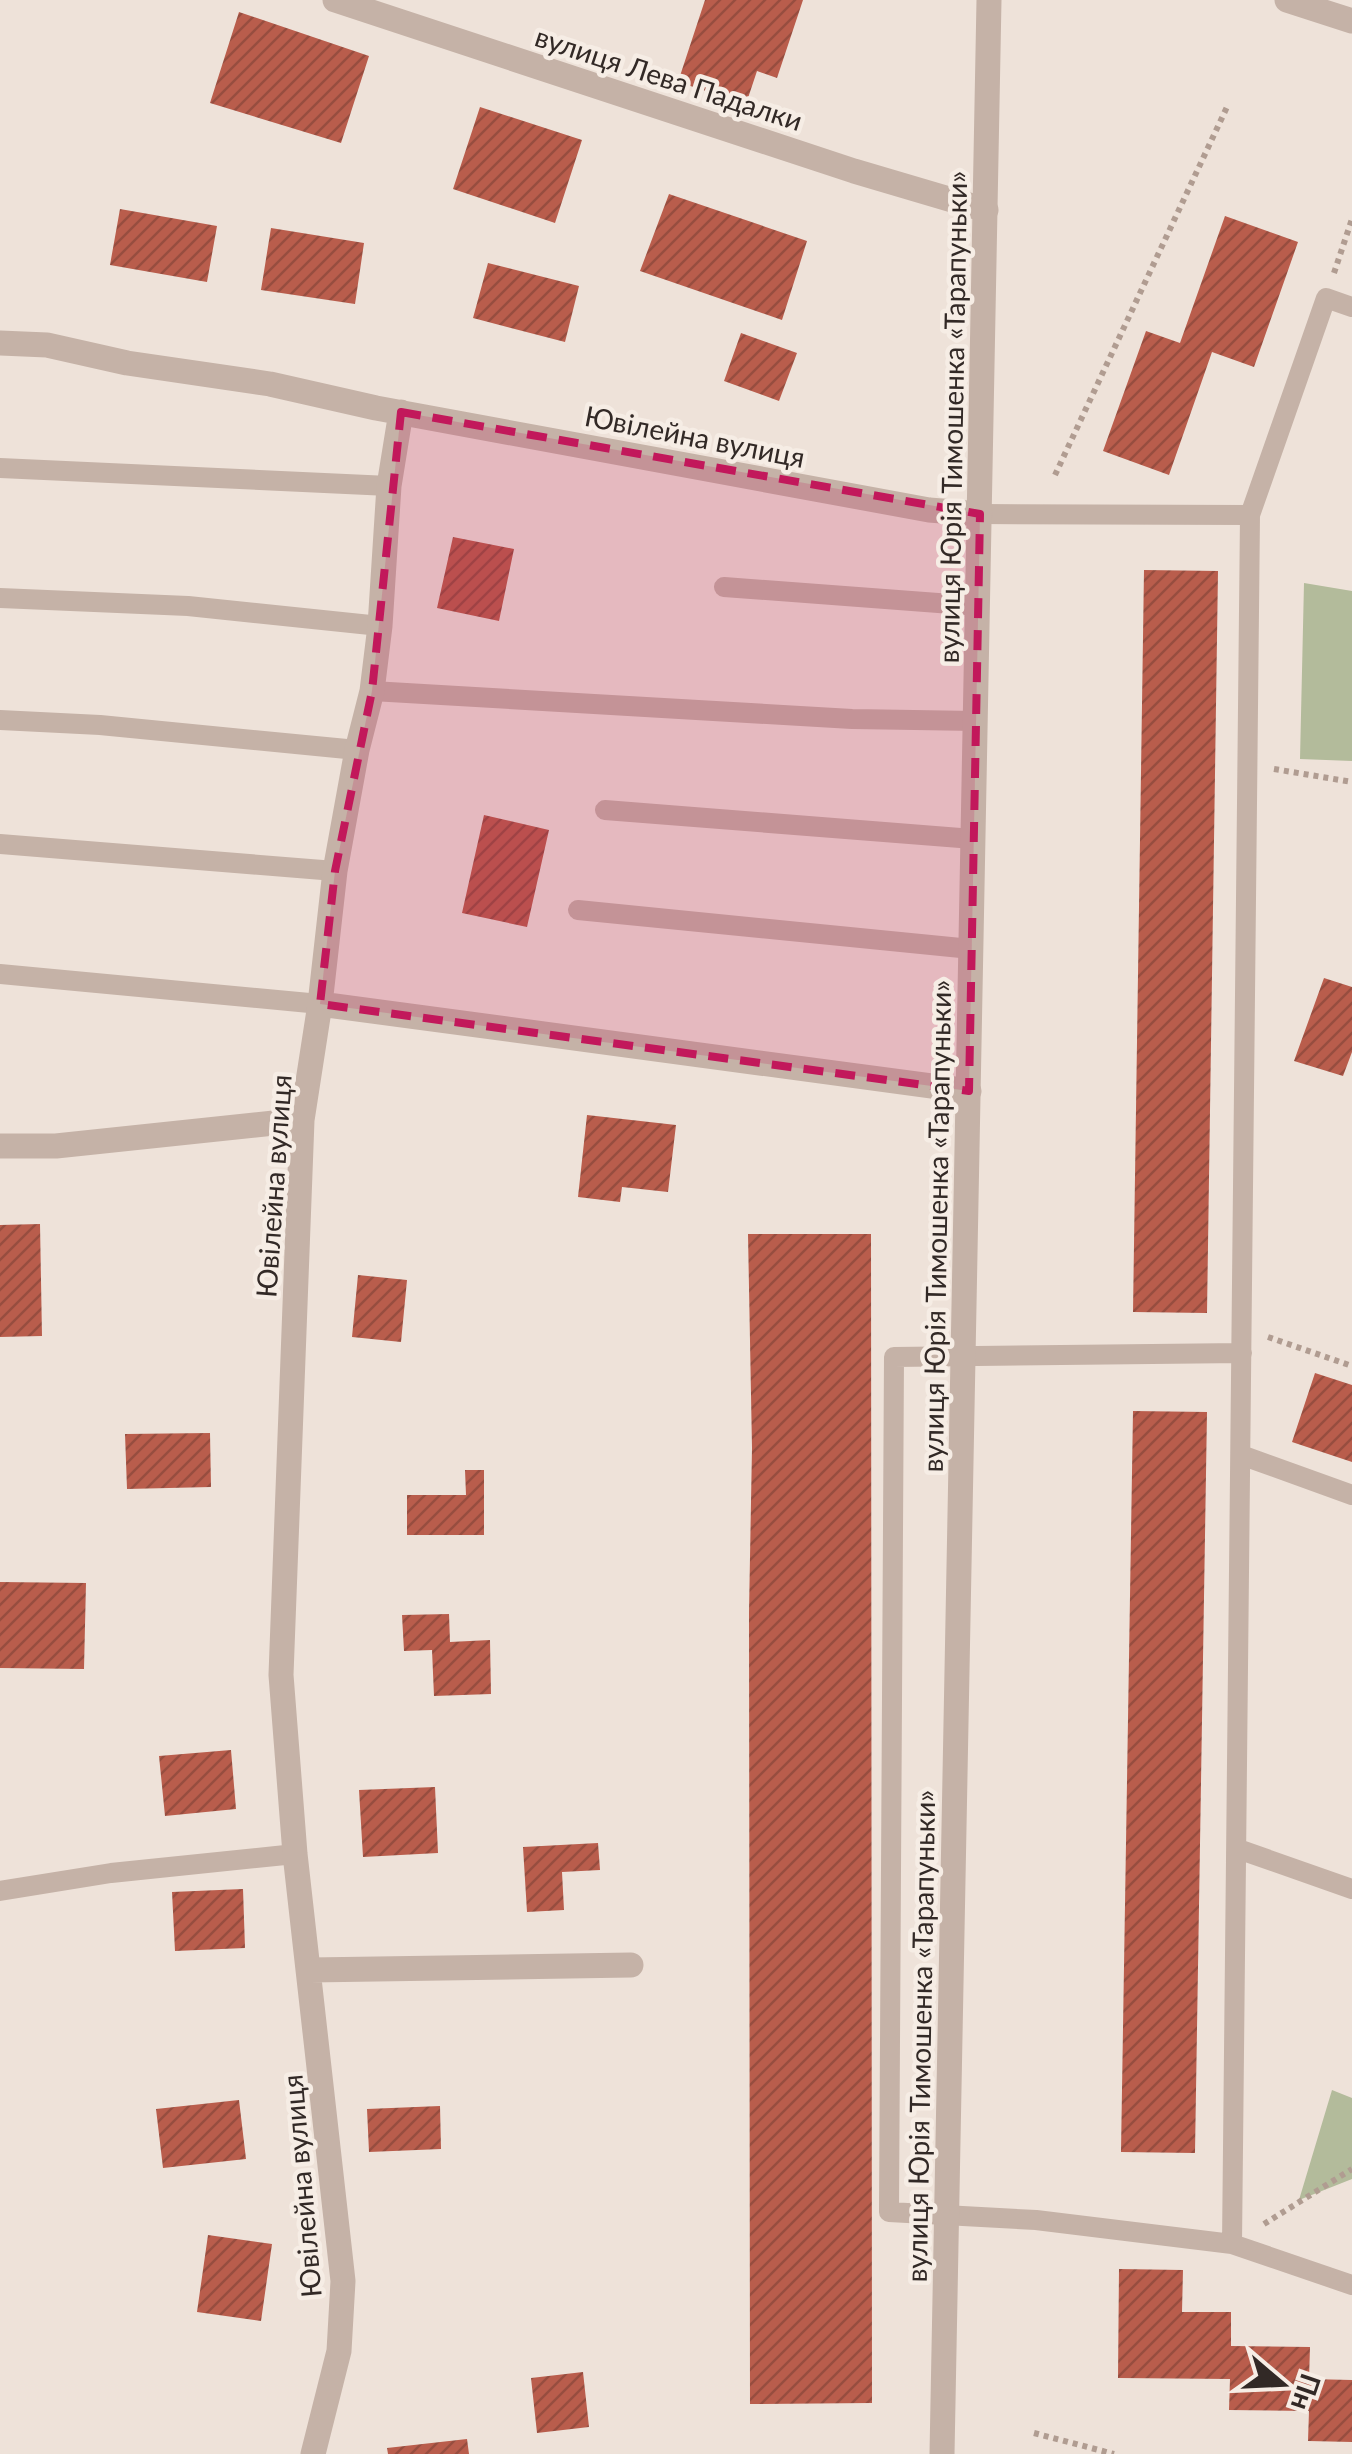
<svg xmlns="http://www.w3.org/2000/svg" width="1352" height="2454" viewBox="0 0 1352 2454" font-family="Lato,sans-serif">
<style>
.park{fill:#b3bb9b}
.building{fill:url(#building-hatch)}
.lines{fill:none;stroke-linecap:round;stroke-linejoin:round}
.path{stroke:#b09c91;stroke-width:6;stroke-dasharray:5 5;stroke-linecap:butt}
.service{stroke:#c5b2a7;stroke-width:20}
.minor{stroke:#c5b2a7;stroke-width:25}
.tertiary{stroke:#c5b2a7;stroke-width:25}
.marked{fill:#c2185b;fill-opacity:0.2;stroke:#c2185b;stroke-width:8;stroke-dasharray:20 12;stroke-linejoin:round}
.labels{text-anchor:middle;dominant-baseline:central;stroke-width:9;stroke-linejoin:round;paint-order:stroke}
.street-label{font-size:28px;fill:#322926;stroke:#f6ede5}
</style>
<defs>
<pattern id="building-hatch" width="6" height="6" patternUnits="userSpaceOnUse" patternTransform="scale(2.5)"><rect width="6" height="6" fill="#b95d4c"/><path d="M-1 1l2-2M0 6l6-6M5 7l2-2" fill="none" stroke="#974d3f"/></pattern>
</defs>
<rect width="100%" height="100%" fill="#eee2d9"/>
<path class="park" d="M1304,583L1352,591V761L1300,759Z
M1332,2090L1352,2098V2179L1299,2200Z"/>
<path class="building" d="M705,0H803L777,78L757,71L746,104L678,82Z
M239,12L369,56L341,143L210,103Z
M480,107L582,140L555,223L453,189Z
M669,194L807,241L782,320L640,271Z
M120,209L217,226L207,282L110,265Z
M1225,216L1298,242L1254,367L1212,352L1169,475L1103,451L1146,331L1180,343Z
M271,228L364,243L355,304L261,290Z
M488,263L579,286L565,342L473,318Z
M741,333L797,353L779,401L724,381Z
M453,537L514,549L499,621L437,608Z
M1144,570L1218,571L1207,1313L1133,1312Z
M484,815L549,830L527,927L462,913Z
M1324,978L1352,987V1052L1343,1076L1294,1061Z
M587,1115L676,1125L668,1192L622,1187L620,1202L578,1197Z
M40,1224L42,1336L0,1337V1225Z
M748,1234H871L872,2403L750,2404L749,1612L752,1448Z
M358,1275L407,1280L401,1342L352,1337Z
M1315,1373L1352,1385V1462L1292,1442Z
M1133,1411L1207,1412L1195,2153L1121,2152Z
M210,1433L211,1487L127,1489L125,1434Z
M465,1470H484V1535H407V1495H466Z
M0,1582L86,1583L84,1669L0,1668Z
M449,1614L450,1642L490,1640L491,1694L434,1696L432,1650L404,1651L402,1615Z
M231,1750L236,1809L165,1816L159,1756Z
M435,1787L438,1853L363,1857L359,1790Z
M598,1843L600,1870L562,1872L564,1910L527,1912L523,1847Z
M243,1889L245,1948L175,1951L172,1892Z
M239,2100L246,2159L163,2168L156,2109Z
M440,2106L441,2149L369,2152L367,2109Z
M208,2235L272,2244L261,2321L197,2312Z
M1119,2269L1183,2270L1182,2312H1231V2346L1310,2347L1309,2379L1352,2380V2442L1308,2441L1309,2411L1229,2410L1230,2379L1118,2378Z
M583,2372L589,2427L537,2433L531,2378Z
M467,2439L469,2454H388L387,2448Z"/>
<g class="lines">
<path class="path" d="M1334,273L1352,219
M1055,475L1227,107
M1274,769L1352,782
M1268,1337L1352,1366
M1264,2224L1352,2169
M1034,2433L1114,2454"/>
<path class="service" d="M0,468L389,486
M980,514L1250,515L1326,298L1352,307
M724,587L978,606
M0,598L188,606L380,626
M372,691L852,719L976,721
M0,720L100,725L357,750
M605,810L973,839
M0,844L335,871
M578,910L971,949
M0,974L320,1004
M1242,1353L894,1357L889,2212L1036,2220L1232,2244L1250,515
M1241,1455L1352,1495
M1238,1849L1352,1889
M0,1891L111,1873L295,1854
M1232,2244L1352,2285"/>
<path class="minor" d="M335,0L854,171L986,210
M0,343L47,345L127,363L270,384L376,408L929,510L980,514
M320,1004L969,1091
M0,1146H56L302,1120
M310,1970L631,1965
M313,2454L339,2351L343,2281L295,1854L281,1675L302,1120L320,1004L335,871L357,750L372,691L380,626L389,486L401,412"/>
<path class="tertiary" d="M1287,0L1352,21
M942,2454L989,0"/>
</g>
<path class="marked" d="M401,412L980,514L969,1091L320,1004L335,871L372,691Z"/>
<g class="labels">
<g class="street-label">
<text transform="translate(669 78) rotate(18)">вулиця Лева Падалки</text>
<text transform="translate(952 417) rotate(-89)">вулиця Юрія Тимошенка «Тарапуньки»</text>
<text transform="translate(695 436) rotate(11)">Ювілейна вулиця</text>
<text transform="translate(273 1186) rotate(-86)">Ювілейна вулиця</text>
<text transform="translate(936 1226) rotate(-89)">вулиця Юрія Тимошенка «Тарапуньки»</text>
<text transform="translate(920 2036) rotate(-89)">вулиця Юрія Тимошенка «Тарапуньки»</text>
<text transform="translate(301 2186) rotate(-95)">Ювілейна вулиця</text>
</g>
</g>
<g transform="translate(1282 2384) rotate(109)" stroke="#f6ede5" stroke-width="8" paint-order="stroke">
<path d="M0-8L18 38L0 25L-18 38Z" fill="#322926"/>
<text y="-15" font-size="28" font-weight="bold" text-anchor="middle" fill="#322926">Пн</text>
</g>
</svg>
